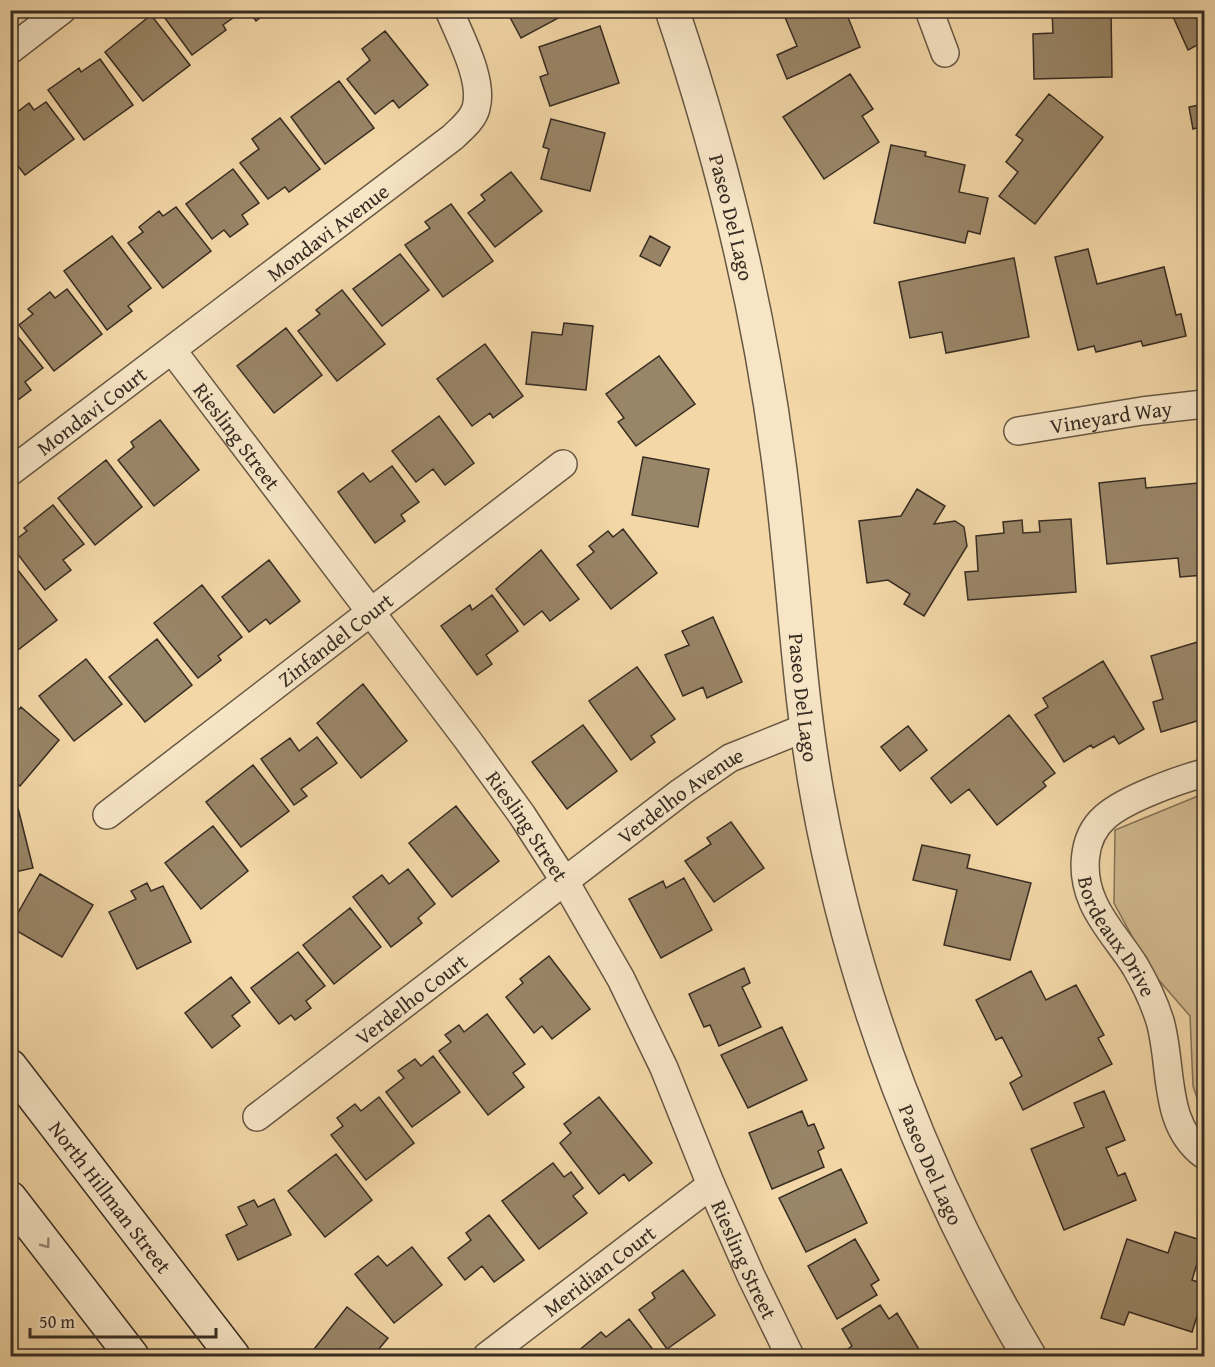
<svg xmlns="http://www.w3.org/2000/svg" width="1215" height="1367" viewBox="0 0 1215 1367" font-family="'Gentium Book Plus',serif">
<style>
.green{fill:#d3ba90;stroke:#857359;stroke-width:1.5}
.building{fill:#998567;stroke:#372c22;stroke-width:1.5}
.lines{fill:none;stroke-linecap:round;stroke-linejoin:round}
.minor-casing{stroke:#665743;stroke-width:30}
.tertiary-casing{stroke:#665743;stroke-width:36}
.secondary-casing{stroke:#372c22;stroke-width:36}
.minor{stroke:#f7e5c6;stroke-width:27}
.tertiary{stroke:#f7e5c6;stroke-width:33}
.secondary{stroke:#f7e5c6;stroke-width:33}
.oneway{stroke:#978874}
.labels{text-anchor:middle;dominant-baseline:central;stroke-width:4.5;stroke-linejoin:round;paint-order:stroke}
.street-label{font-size:21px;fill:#372c22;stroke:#f7e5c6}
</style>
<rect width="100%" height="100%" fill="#f3d7a7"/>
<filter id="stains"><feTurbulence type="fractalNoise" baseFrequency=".00333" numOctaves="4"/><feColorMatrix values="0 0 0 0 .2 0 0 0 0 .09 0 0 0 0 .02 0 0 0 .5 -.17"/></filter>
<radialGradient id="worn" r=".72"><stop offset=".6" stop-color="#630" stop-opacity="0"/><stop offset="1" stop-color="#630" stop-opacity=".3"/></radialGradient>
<path class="green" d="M1198,796L1204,808V1118L1193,1086L1190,1016L1151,971L1114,903L1115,830Z"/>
<path class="building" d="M159,10H233L237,15L223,25L226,30L192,55Z
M248,10H270L256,21Z
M506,10H562L564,15L521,38Z
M782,10H845L860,47L787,79L777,55L797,46Z
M1052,10H1111L1112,77L1034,79L1033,34L1053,33Z
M1170,10H1204V57L1199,44L1188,50Z
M151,15L190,65L143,101L105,52Z
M600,26L619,83L550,106L540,77L548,74L539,47Z
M385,31L428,85L399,108L393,100L375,114L347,79L370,60L362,49Z
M100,59L133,105L84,140L48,90L79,68L81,72Z
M850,74L873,109L862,116L879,142L824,179L783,117Z
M339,81L374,128L325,164L291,117Z
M1049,94L1103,137L1035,224L999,196L1018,172L1006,162L1023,140L1016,135Z
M46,102L74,139L25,175L10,156V129L16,124L11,117L29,103L34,110Z
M1204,104V126L1193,129L1189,107Z
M280,118L320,169L289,192L285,187L268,199L240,163L259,149L252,139Z
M551,119L605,133L590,191L541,179L549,149L543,147Z
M891,145L926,152L925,156L965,165L959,192L988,198L980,234L968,231L965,243L874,223Z
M233,169L259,203L242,215L248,224L230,237L224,230L212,239L186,204Z
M511,172L542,211L495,247L468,213L485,200L481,195Z
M451,204L493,261L443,297L405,245L430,228L425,222Z
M176,207L211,251L163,288L128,243L143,232L139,227L159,211L163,216Z
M112,236L151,288L128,306L132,311L107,330L64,271Z
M650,236L670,247L660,266L640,256Z
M1088,249L1097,284L1164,267L1176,315L1181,314L1186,336L1143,346L1141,341L1096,352L1094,346L1078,350L1055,257Z
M400,254L429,290L382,326L353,289Z
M1014,258L1029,337L946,353L942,332L910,338L899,282Z
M67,289L102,334L54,371L19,325L33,314L28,309L50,292L55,298Z
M342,290L385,344L337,381L298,331L320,314L316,310Z
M564,323L593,326L586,390L526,384L532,332L562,335Z
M286,328L322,375L274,413L237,366Z
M14,332L43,368L25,382L31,390L10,406V335Z
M485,344L523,396L493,418L490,413L472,426L437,379Z
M659,356L695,404L636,446L618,422L624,418L606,394Z
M439,416L474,463L445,485L433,469L416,482L392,451Z
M160,420L199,470L154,506L118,460L134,447L131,442Z
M643,457L709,469L698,527L632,515Z
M106,460L142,507L95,545L58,498Z
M392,466L419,502L401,515L405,521L375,543L338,492L363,473L370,482Z
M1145,478L1146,488L1198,483L1204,575L1180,577L1178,558L1107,564L1099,483Z
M917,489L945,506L934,524L955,521L964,527L967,546L924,616L904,604L910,594L888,580L867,583L859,521L901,516Z
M53,505L84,544L63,560L71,570L45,590L10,544L27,531L24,528Z
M1071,519L1076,592L968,600L965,572L978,571L976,536L1004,533L1003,522L1022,520L1023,533L1040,532L1039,521Z
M623,529L657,573L611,609L577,565L594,552L589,546L608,531L613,537Z
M541,550L579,599L550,621L542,611L524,625L496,589Z
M269,560L300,601L270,624L266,619L249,632L222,597Z
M17,569L57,620L10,656V574Z
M202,585L242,637L218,656L221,660L198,678L154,623Z
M492,595L518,631L486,655L492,664L477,675L441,626L470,605L472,610Z
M713,617L742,682L707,698L703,687L683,696L665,655L689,645L682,631Z
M157,639L192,685L145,722L109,677Z
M1204,640V707L1197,709L1200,720L1161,732L1153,702L1163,699L1151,656Z
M86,659L122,704L74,741L39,696Z
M1103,661L1144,729L1119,744L1114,736L1093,748L1091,745L1064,762L1035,715L1048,707L1043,698Z
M637,667L675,719L651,736L655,742L631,760L589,701Z
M363,684L407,741L361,778L317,723Z
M21,707L59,740L20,786L10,778V719Z
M1009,715L1055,773L1043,782L1046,786L997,825L969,789L951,803L931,778Z
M583,725L617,771L567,809L532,762Z
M908,726L927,750L900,771L881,747Z
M317,737L337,763L301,789L307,796L294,805L261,759L290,738L299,751Z
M253,765L289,811L241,847L206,802Z
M456,806L499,861L452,897L409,843Z
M18,808L33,868L10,873V810Z
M731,822L764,868L714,902L685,861L711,844L707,838Z
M213,826L248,871L201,909L165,863Z
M922,845L970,855L967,868L1031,883L1010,960L944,945L957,890L913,880Z
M408,869L435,904L418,918L422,923L391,947L353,897L382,875L389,884Z
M40,874L93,905L62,957L10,927Z
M684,878L712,930L661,958L629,899L663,881L666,888Z
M147,883L151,891L163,886L191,942L137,969L109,912L136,899L131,891Z
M350,908L381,947L334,984L303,945Z
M298,952L325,986L306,1001L311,1008L295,1020L291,1015L279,1024L251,988Z
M549,956L590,1009L552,1039L542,1026L534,1033L506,997L523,983L520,979Z
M744,968L750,983L742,987L761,1027L719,1046L710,1025L704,1027L689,994Z
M1031,971L1046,1000L1076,985L1104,1035L1098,1038L1112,1064L1023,1110L1010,1083L1022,1076L1002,1037L996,1040L976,1000Z
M231,977L250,1002L232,1016L240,1026L212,1048L185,1013Z
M487,1014L525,1064L513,1073L524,1087L488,1115L439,1051L451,1042L445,1035L459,1025L464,1032Z
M782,1027L807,1080L748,1108L721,1055Z
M433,1056L460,1092L412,1127L386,1092L404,1078L398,1071L415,1059L421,1066Z
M1104,1091L1125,1140L1106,1148L1118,1176L1125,1173L1136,1200L1064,1230L1031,1149L1084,1127L1074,1103Z
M379,1097L414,1143L366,1180L331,1135L343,1126L337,1118L355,1104L361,1111Z
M599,1097L652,1163L629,1181L624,1174L599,1194L560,1143L571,1133L564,1124Z
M802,1111L808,1126L814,1124L824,1148L818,1151L824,1167L772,1189L749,1133Z
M336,1154L372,1200L325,1237L288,1191Z
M553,1163L564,1177L571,1172L583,1188L573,1196L587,1213L539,1249L502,1201Z
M841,1169L867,1223L806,1252L779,1198Z
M274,1199L291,1235L238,1260L226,1235L247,1225L238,1207L254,1200L258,1207Z
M489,1215L524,1260L494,1282L482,1266L465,1280L448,1258L471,1240L466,1233Z
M1175,1232L1204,1241L1192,1280L1204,1284V1294L1192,1332L1129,1312L1124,1325L1101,1318L1127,1239L1168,1253Z
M855,1239L879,1280L871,1285L877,1295L837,1319L808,1266Z
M412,1247L442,1285L394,1323L355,1274L378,1256L387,1266Z
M683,1270L715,1315L667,1349L639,1310L655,1298L652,1293Z
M880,1305L889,1319L897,1313L920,1351L912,1356H848L845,1351L852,1346L842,1329Z
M347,1307L388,1338L373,1356H316L311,1353Z
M629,1319L658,1356H582L578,1351L601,1332L606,1337Z"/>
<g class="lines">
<g class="minor-casing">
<g id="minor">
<path d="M929,10L945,53"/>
<path d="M10,50L62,10"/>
<path id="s1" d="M172,350L467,739L522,815L564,880L621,979L664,1068L711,1185L751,1276L790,1356"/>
<path id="s2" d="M1018,431L1142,411L1204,404"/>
<path id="s3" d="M10,472L453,137C461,129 473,120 476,108C484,80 460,37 449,10"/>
<path id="s4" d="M1204,773C1178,780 1125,799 1105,817C1081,838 1081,875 1093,902C1103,925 1122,945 1135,966C1145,983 1154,1002 1160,1021C1173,1066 1162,1124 1204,1155"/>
<path id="s5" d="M107,815L563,464"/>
<path id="s6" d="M257,1117L681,792L730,758L807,727"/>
<path id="s7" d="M487,1356L711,1185"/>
</g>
</g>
<g class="tertiary-casing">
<g id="tertiary">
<path id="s8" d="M672,10C721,155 758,304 778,456C794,570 797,685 818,799C854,995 927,1185 1029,1356"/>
</g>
</g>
<g class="secondary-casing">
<g id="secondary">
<path id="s9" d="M10,1066L233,1356"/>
<path d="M10,1198L132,1356"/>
</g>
</g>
<use href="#minor" class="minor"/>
<use href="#tertiary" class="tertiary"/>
<use href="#secondary" class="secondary"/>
</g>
<defs><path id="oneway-chevron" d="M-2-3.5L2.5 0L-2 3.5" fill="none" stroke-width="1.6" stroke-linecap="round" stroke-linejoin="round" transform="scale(1.5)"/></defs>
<use class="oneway" href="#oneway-chevron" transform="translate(46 1244) rotate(53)"/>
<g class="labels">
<g class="street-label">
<text stroke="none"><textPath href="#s8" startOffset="216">Paseo Del Lago</textPath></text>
<text stroke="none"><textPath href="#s3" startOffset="398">Mondavi Avenue</textPath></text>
<text stroke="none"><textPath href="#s3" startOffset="102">Mondavi Court</textPath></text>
<text stroke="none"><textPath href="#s2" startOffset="94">Vineyard Way</textPath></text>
<text stroke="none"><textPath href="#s1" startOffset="108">Riesling Street</textPath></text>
<text stroke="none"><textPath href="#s5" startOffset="288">Zinfandel Court</textPath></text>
<text stroke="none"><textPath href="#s8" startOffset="702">Paseo Del Lago</textPath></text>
<text stroke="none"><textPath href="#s6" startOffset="532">Verdelho Avenue</textPath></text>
<text stroke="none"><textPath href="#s1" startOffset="594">Riesling Street</textPath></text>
<text stroke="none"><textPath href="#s4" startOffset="242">Bordeaux Drive</textPath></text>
<text stroke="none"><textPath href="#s6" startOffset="194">Verdelho Court</textPath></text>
<text stroke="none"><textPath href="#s8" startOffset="1188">Paseo Del Lago</textPath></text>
<text stroke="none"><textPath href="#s9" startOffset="165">North Hillman Street</textPath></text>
<text stroke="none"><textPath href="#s1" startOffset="1080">Riesling Street</textPath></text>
<text stroke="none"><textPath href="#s7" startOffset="141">Meridian Court</textPath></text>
</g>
</g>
<rect width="1215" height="1367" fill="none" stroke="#f3d7a7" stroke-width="36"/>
<rect x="12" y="12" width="1191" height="1343" fill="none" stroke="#372c22" stroke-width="3"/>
<rect x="18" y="18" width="1179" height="1331" fill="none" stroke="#372c22" stroke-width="1.5"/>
<path d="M30 1328v9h186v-9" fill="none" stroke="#372c22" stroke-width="3"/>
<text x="39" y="1328" font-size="18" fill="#372c22" stroke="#f7e5c6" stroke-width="4.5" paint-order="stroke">50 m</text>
<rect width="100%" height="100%" filter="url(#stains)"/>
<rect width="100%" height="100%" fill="url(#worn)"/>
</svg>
